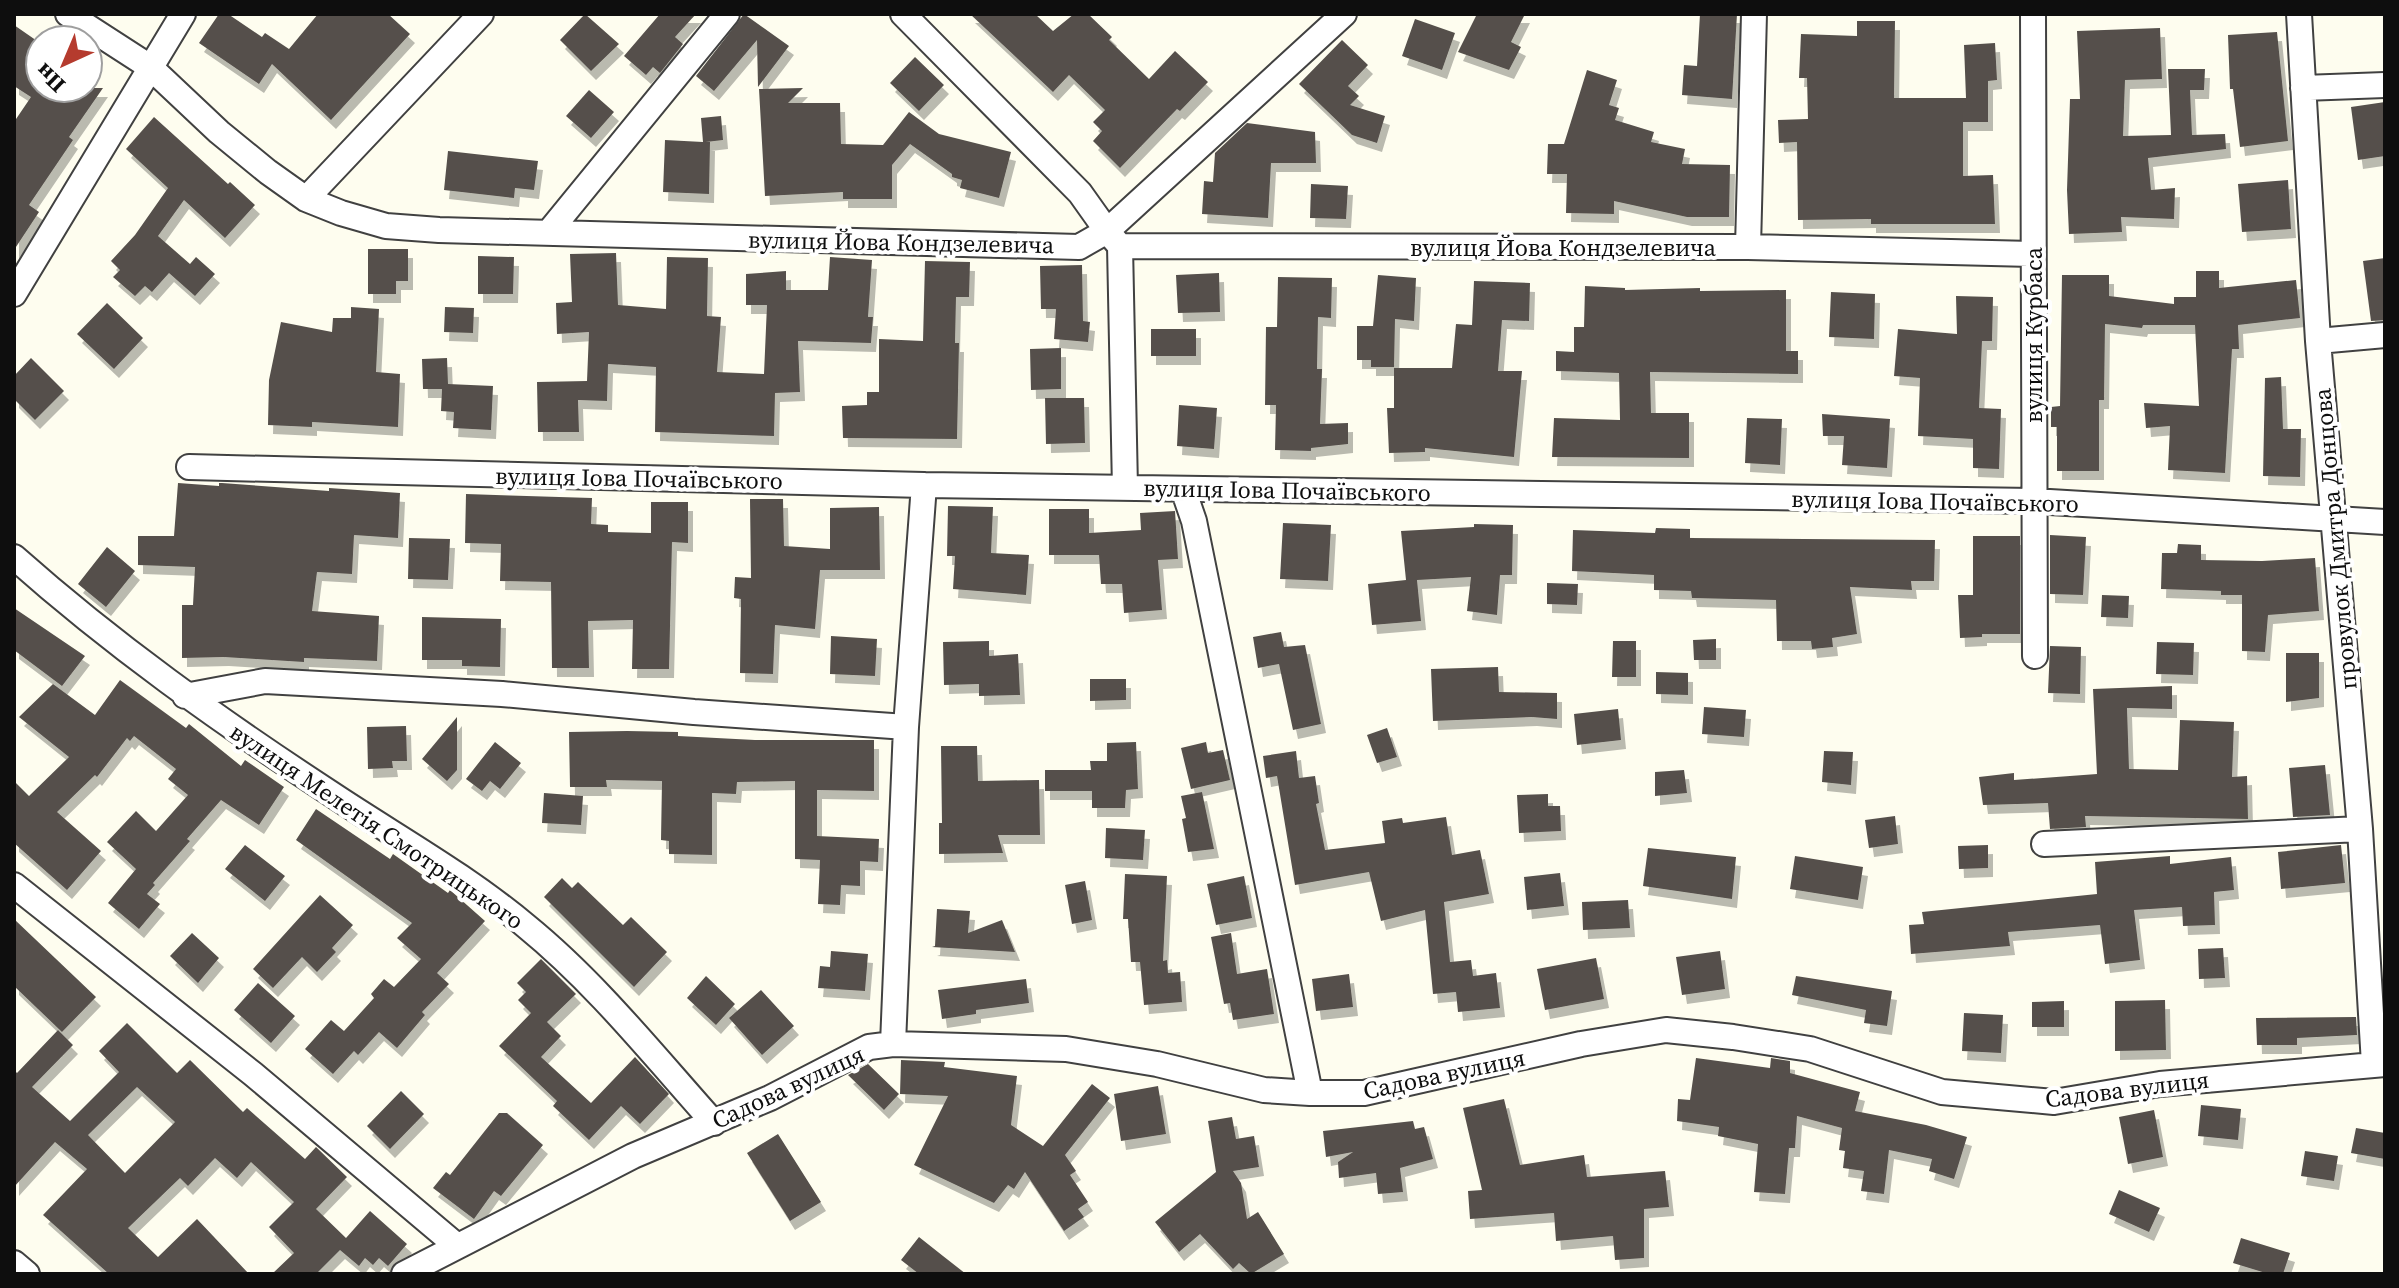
<svg xmlns="http://www.w3.org/2000/svg" width="2399" height="1288" viewBox="0 0 2399 1288" font-family="'Source Serif 4',serif">
<style>
.building{fill:#55504b;fill-rule:evenodd;filter:url(#shadow)}
.lines{fill:none;stroke-linecap:round;stroke-linejoin:round}
.minor-casing{stroke:#414141;stroke-width:28}
.minor{stroke:#fff;stroke-width:24}
.labels{text-anchor:middle;dominant-baseline:central;stroke-width:8;stroke-linejoin:round;paint-order:stroke}
.street-label{font-size:24px;fill:#0e0e0e;stroke:#fff}
</style>
<defs>
<filter id="shadow"><feDropShadow dx="5" dy="9" stdDeviation="0" flood-color="#0004"/></filter>
</defs>
<rect width="100%" height="100%" fill="#fefdef"/>
<path class="building" d="M219,14H228L262,37L265,33L289,49L318,14H388L410,34L331,120L272,64L259,84L199,43Z
M585,14L619,44L591,71L560,40Z
M660,14H696L675,37L683,44L660,73L653,67L646,75L624,56Z
M744,14L789,46L758,87L757,40L714,91L696,76Z
M970,14H1035L1053,31L1074,14H1088L1112,37L1109,40L1149,79L1175,51L1208,82L1180,111L1177,109L1120,168L1093,141L1102,131L1093,122L1105,110L1069,75L1053,92Z
M1477,14H1525L1511,42L1521,47L1509,70L1458,52Z
M1700,14H1737L1732,99L1682,95L1684,65L1697,66Z
M1415,19L1455,33L1442,70L1402,56Z
M1857,21H1895L1894,98H1966L1964,45L1995,43L1997,80L1988,81V122H1963V176L1993,175L1995,224H1871V219L1798,220L1797,142L1779,143L1778,120L1808,119L1807,78H1799L1801,34L1857,36Z
M14,25L40,43V88H103L69,137L73,140L29,205L39,212L14,250V122L31,97L14,86Z
M2160,28L2162,79L2125,80L2123,136L2171,135L2168,69H2205L2204,90H2190L2192,135L2225,134L2226,149L2148,158L2151,190L2175,188L2174,219L2121,217L2122,232L2069,234L2067,190L2070,99H2080L2077,31Z
M2277,32L2288,141L2240,147L2233,89H2230L2228,35Z
M1342,40L1368,65L1348,86L1359,96L1350,105L1385,116L1377,143L1352,135L1299,84Z
M915,57L944,85L919,111L890,83Z
M1587,70L1617,80L1609,105L1619,108L1615,120L1654,132L1651,142L1685,149L1682,164L1730,165L1729,217H1687L1614,201V214L1566,213L1567,174H1547L1548,144H1564Z
M803,88L788,103H840L841,144L883,145L909,112L939,134L1011,152L999,198L960,188L962,180L952,177V174L910,144L892,165V199H843V192L765,196L759,89Z
M589,90L614,112L591,138L566,116Z
M2385,102V156L2358,160L2351,107Z
M721,116L723,140L706,142H710L709,194L663,192L665,140L703,142L701,118Z
M154,117L228,184L230,182L255,205L225,238L184,200L158,236L190,264L196,257L215,274L195,296L169,273L152,292L145,286L135,296L113,277L120,270L111,261L135,235L168,188L126,149Z
M1247,123L1315,132L1316,163H1271L1268,218L1202,214L1204,181L1213,182L1215,153Z
M448,151L538,161L534,190L515,188L514,198L444,190Z
M2288,180L2291,229L2242,232L2238,184Z
M1311,184L1348,186L1346,219L1310,218Z
M368,249H408V281H396V294H368Z
M616,253L618,305L666,309L667,257L708,258L707,316L721,317L717,372L764,374L767,305H746V274L786,271V290H828L830,257L872,260L868,317H873L871,343L798,341L800,392L775,393L774,436L655,432L656,367L608,364L607,401L578,400L579,432H538L537,382L587,381L589,332L557,334L556,303L572,302L570,254Z
M478,256L514,257L513,294H478Z
M2385,258V320L2371,321L2363,261Z
M925,261L970,262L969,297H956L955,343H959L957,439L843,438L842,406L867,405V392H879V339L923,341Z
M1082,265L1083,321L1090,322L1088,342L1054,339L1056,309H1041L1040,266Z
M2196,271H2219V288L2296,280L2300,318L2238,325L2239,349H2232L2225,473L2168,470L2170,426L2146,428L2144,403L2199,406L2195,325H2143L2142,328L2105,324L2104,400H2099V471H2057V427H2051V407L2060,406L2062,275H2109V296L2174,304V297H2196Z
M1219,273L1220,312L1178,313L1176,275Z
M1378,275L1416,278L1414,321L1395,319L1394,367H1371V360H1357V326H1373Z
M1278,277L1332,278L1331,318L1318,317L1317,369H1322L1320,424L1348,423V444L1311,448V451L1275,450L1276,405H1265L1266,327H1277Z
M1474,281L1530,283L1529,321L1502,320L1498,371H1522L1514,457L1425,448V452L1389,453L1387,408H1394V368H1452L1456,324L1472,325Z
M1585,286L1625,288V290L1700,288V291L1786,290V351H1798V374L1650,372L1651,413H1689V458L1552,457L1554,418L1620,420L1619,373L1556,371V351L1574,352V327H1584Z
M1831,292L1875,294L1874,339L1829,337Z
M1956,296L1993,297L1992,341H1982L1979,408L2001,409L1999,469L1973,468V439L1918,436L1920,378L1894,376L1898,329L1957,334Z
M107,303L143,338L114,369L77,334Z
M351,307L379,309L376,372L400,374L398,427L312,422V427L268,425L269,380L281,322L332,332L333,318H351Z
M445,307L474,308L473,333L444,332Z
M1151,329H1196V356H1151Z
M1061,348V389L1031,390L1030,349Z
M31,358L64,391L35,420L14,399V376Z
M447,358L448,384L493,386L491,430L453,428L454,412L441,411L442,389H423L422,359Z
M2281,377L2283,429H2301L2300,477L2263,476L2265,378Z
M1045,398H1084L1085,443L1046,444Z
M1179,405L1217,408L1214,449L1177,446Z
M1822,414L1890,419L1887,468L1842,465L1844,436H1823Z
M1747,418L1782,419L1780,465L1745,463Z
M178,483L219,486V483H222L329,491V488L400,493L398,538L354,535L352,574L317,572L312,611L379,616L377,661L304,658V662L224,657L182,658V605H193L195,567L138,565V536H174Z
M466,494L592,498L591,524L608,525V532L651,533V502H688V543L672,542L669,669H632L633,620L588,621L589,668H552L551,582L500,581L501,544L465,543Z
M750,499H783L784,546L830,549V508L879,507L880,570H820L815,629L775,625L773,674L740,673L741,599L734,598L735,577L751,578Z
M948,506L993,507L991,553L1029,555L1026,595L953,589L955,556H947Z
M1049,509H1089V533L1141,530L1140,513L1175,511L1178,559L1158,560L1162,610L1124,613L1122,584H1101L1099,555H1049Z
M1283,523L1331,525L1328,581L1280,579Z
M1474,524L1513,525L1512,575H1500L1497,615L1467,611L1471,577L1417,580L1421,621L1372,625L1368,584L1406,580L1401,531L1474,527Z
M1656,528L1690,529V538L1935,540L1934,581H1911L1912,590L1850,587L1857,634L1832,638L1833,647L1812,649L1811,641H1777L1776,600L1692,598L1691,591L1654,590V575L1572,571L1573,530L1655,533Z
M2050,535L2086,537L2083,595L2050,594Z
M1973,536H2020V634H1982V637L1960,638L1958,595H1973Z
M409,538L450,539L448,580L408,579Z
M2178,544L2201,545V560L2262,561L2315,558L2319,611L2268,615L2265,652L2242,651V595H2221V591L2161,589L2162,553H2177Z
M107,547L135,571L106,607L78,584Z
M1547,583L1578,584L1577,605L1547,604Z
M2102,595L2129,596L2128,618L2101,617Z
M14,608L85,656L62,686L14,650Z
M422,617L501,619L500,667L462,666V660H422Z
M1281,632L1284,647L1305,645L1321,724L1293,730L1279,664L1258,668L1253,637Z
M831,636L877,639L875,676L830,674Z
M1716,639V660H1694L1693,640Z
M989,641V656L1018,654L1020,695L979,696V684L944,685L943,642Z
M1613,641H1636V677H1612Z
M2157,642L2194,643L2193,675L2156,674Z
M2050,646L2081,647L2080,694L2048,693Z
M2286,653H2319V698L2286,702Z
M1498,667L1499,692L1557,693V719L1532,717L1433,721L1431,669Z
M1656,672L1688,673V695L1656,694Z
M1090,679H1126V700L1090,701Z
M120,680L186,728L189,724L241,766L245,760L284,787L259,825L221,800L187,839L190,841L153,883L155,885L147,894L160,904L139,929L108,903L136,869L107,842L136,811L156,831L188,795L168,779L176,769L134,736L130,741L127,738L97,777L95,775L57,812L101,851L67,890L14,843V781L29,796L69,757L19,717L53,684L95,715Z
M2172,686V709L2127,708L2129,769L2178,770L2180,720L2234,722L2232,777L2247,776L2248,819L2085,816L2086,827L2050,829L2048,803L1983,805L1979,777L2014,773V780L2097,774L2093,689Z
M1704,707L1746,710L1744,737L1702,734Z
M1618,709L1621,740L1577,745L1574,714Z
M457,717V770L447,781L422,759Z
M406,726L407,761H392L393,768L368,769L367,727Z
M1387,728L1397,757L1377,763L1367,735Z
M627,731L678,732V736L755,740H874V791L817,790V836L879,839L878,862L860,861V886L841,885L840,905L818,904L820,860L795,859V781L737,782L736,794L712,793V855L669,854V841L661,840L662,781L606,780L607,787H570L569,732Z
M495,742L521,763L500,789L490,781L482,791L466,779Z
M1136,742L1138,789L1126,790L1125,808H1092V791H1045V770H1091L1090,761H1107V743Z
M1206,742L1208,753L1223,750L1230,780L1191,789L1181,748Z
M941,746H977L978,781L1039,780L1040,835H998L1003,853L939,854V823H942Z
M1296,751L1299,778L1315,776L1319,803L1316,804L1325,850L1385,843L1382,821L1402,818L1403,823L1446,817L1452,855L1480,850L1489,894L1444,902L1450,962L1471,960L1473,976L1496,973L1500,1008L1458,1012L1456,992L1433,994L1425,910L1381,921L1369,872L1295,885L1277,776L1266,778L1263,756Z
M1824,751L1853,752L1851,785L1822,782Z
M2325,765L2330,815L2293,817L2289,768Z
M1684,770L1687,793L1655,796V772Z
M1202,792L1214,849L1188,852L1182,819L1186,818L1181,796Z
M544,793L583,796L581,825L542,823Z
M1548,794V806H1560L1561,831L1519,833L1517,795Z
M316,809L390,859L393,854L448,893L450,890L485,921L437,973L449,984L422,1012L425,1015L397,1048L379,1032L358,1055L354,1051L333,1074L305,1049L331,1020L344,1031L374,998L371,994L384,979L394,987L421,959L397,938L412,923L296,840Z
M1895,816L1898,844L1869,848L1865,820Z
M1106,828L1145,830L1143,860L1105,858Z
M245,845L285,876L265,901L225,869Z
M1988,845V868L1959,869L1958,846Z
M2341,845L2345,883L2281,889L2278,852Z
M1648,848L1736,857L1732,899L1643,886Z
M1795,856L1863,867L1858,900L1790,889Z
M2170,856V864L2231,857L2234,890L2214,892L2215,925L2183,926L2182,907L2134,910L2140,960L2105,964L2100,925L2008,932L2010,946L1911,954L1909,925L1924,924L1922,912L2097,894L2095,862Z
M1560,873L1564,906L1527,910L1524,877Z
M1125,874L1167,876L1163,961L1167,960L1168,973L1180,972L1182,1002L1144,1005L1140,962H1131L1128,919H1123Z
M1244,876L1252,918L1216,925L1207,884Z
M562,878L572,888L578,882L623,925L631,917L667,952L634,987L544,897Z
M1085,881L1092,920L1072,924L1065,885Z
M320,895L353,925L332,948L336,952L317,972L302,957L273,988L253,969Z
M1628,900L1630,928L1583,930L1582,902Z
M937,909L970,911L968,933L1002,920L1015,952L932,947L935,946Z
M14,919L96,997L62,1032L14,986Z
M192,933L219,958L198,983L170,956Z
M1231,933L1237,974L1267,969L1274,1014L1233,1020L1230,1003L1224,1004L1211,937Z
M2223,948L2225,978L2199,979L2198,949Z
M831,951L868,954L865,991L818,988L820,966L830,967Z
M1720,951L1725,989L1682,995L1676,957Z
M1596,958L1604,999L1545,1010L1537,969Z
M541,959L576,994L547,1022L561,1036L541,1057L591,1103L635,1057L669,1094L640,1124L621,1106L589,1140L553,1106L557,1101L499,1046L531,1013L518,1000L526,992L517,983Z
M1349,974L1353,1007L1316,1011L1312,979Z
M706,976L735,1004L716,1025L687,998Z
M1796,976L1892,991L1887,1026L1864,1023L1866,1010L1792,995Z
M1026,979L1029,1003L976,1010V1014L942,1019L938,990Z
M258,983L295,1016L271,1043L234,1010Z
M761,990L794,1026L762,1055L729,1018Z
M2165,1000L2166,1050L2115,1051V1001Z
M2064,1001V1027H2032V1002Z
M1964,1013L2003,1015L2001,1053L1962,1051Z
M2356,1017L2357,1035L2297,1038V1045H2257L2256,1018Z
M127,1023L177,1073L190,1060L243,1112L247,1108L305,1159L316,1147L347,1177L316,1209L346,1238L370,1211L407,1244L388,1266L379,1258L373,1265L365,1258L359,1266L340,1250L316,1274H272L294,1253L269,1227L294,1202L251,1162L237,1178L215,1158L188,1186L180,1178L128,1228L158,1257L197,1219L249,1274H109L43,1215L87,1169L55,1142L14,1187V1070L17,1073L58,1030L73,1045L32,1087L70,1121L119,1072L99,1051ZM137,1087L175,1122L125,1173L88,1135Z
M1696,1058L1770,1068L1771,1058L1790,1061V1073L1860,1092L1855,1111L1926,1125L1967,1137L1954,1179L1929,1171L1932,1159L1889,1150L1884,1194L1861,1191L1864,1171L1843,1168L1845,1151L1839,1150L1842,1128L1797,1116L1795,1148H1789L1785,1194L1754,1192L1758,1144L1718,1136L1719,1127L1677,1121L1678,1099L1690,1100Z
M901,1060L945,1062L944,1067L1017,1076L1011,1125L1043,1146L1092,1084L1110,1098L1065,1155L1076,1171L1070,1175L1088,1202L1078,1209L1084,1217L1064,1231L1025,1172L1014,1189L1008,1185L994,1203L914,1165L948,1096L900,1094Z
M868,1064L899,1094L884,1110L848,1075Z
M1158,1086L1166,1134L1121,1141L1114,1094Z
M401,1091L424,1114L390,1149L367,1126Z
M1504,1099L1520,1165L1584,1155L1587,1177L1665,1171L1669,1207L1644,1209V1258L1615,1260L1613,1236L1556,1241L1554,1213L1470,1219L1468,1191L1482,1190L1463,1108Z
M2201,1105L2241,1109L2238,1140L2198,1136Z
M2154,1110L2163,1157L2128,1164L2119,1117Z
M499,1113H507L543,1145L501,1196L494,1191L474,1219L433,1188L446,1172L450,1175Z
M1232,1117L1236,1139L1254,1136L1259,1167L1233,1171L1241,1183L1247,1219L1258,1212L1284,1254L1251,1274L1239,1263L1233,1269L1200,1234L1179,1252L1155,1222L1216,1172L1208,1121Z
M1413,1121L1415,1129L1424,1127L1433,1159L1400,1168L1403,1192L1378,1194L1376,1173L1339,1178L1338,1162L1353,1152L1326,1157L1323,1131Z
M2356,1128L2385,1133V1159L2351,1153Z
M778,1134L821,1202L790,1221L747,1153Z
M2305,1151L2338,1156L2334,1181L2301,1176Z
M2119,1190L2160,1208L2149,1232L2109,1214Z
M919,1237L943,1256L966,1274H919L901,1260Z
M2241,1238L2290,1253L2283,1274H2269L2233,1263Z"/>
<g class="lines">
<g class="minor-casing">
<path id="minor" d="M68,14L150,67L219,132L268,172L306,199L341,213L386,226L439,230L1079,247L1107,231L1120,246L1748,247L2032,254
M903,14L1080,193L1107,231L1344,14
M2033,14L2035,656
M2299,14L2318,341L2360,829L2374,1064
M2303,88L2385,85
M306,199L481,14
M548,233L727,14
M1120,246L1125,488
M1748,247L1754,14
M14,294L183,14
M2318,341L2385,335
M189,467L924,485L2033,501L2385,522
M1183,489L1194,521L1310,1093
M14,557C113,645 220,721 330,793C396,837 465,875 526,926C596,983 654,1056 714,1123
M185,696L265,681L502,694L694,712L906,727
M2044,844L2360,829
M14,885L253,1074L457,1246
M893,1044L906,727L924,485
M14,1263L27,1274
M404,1274L633,1156L770,1098L869,1047L893,1044L1066,1049L1157,1064L1264,1090L1310,1093H1364L1581,1044L1666,1030L1733,1037L1810,1049L1942,1092L2054,1102L2160,1084L2385,1064"/>
</g>
<use href="#minor" class="minor"/>
</g>
<g class="labels">
<g class="street-label">
<text transform="translate(901 242) rotate(1)">вулиця Йова Кондзелевича</text>
<text x="1563" y="247">вулиця Йова Кондзелевича</text>
<text transform="translate(2033 335) rotate(-90)">вулиця Курбаса</text>
<text transform="translate(639 478) rotate(1)">вулиця Іова Почаївського</text>
<text transform="translate(1287 490) rotate(1)">вулиця Іова Почаївського</text>
<text transform="translate(1935 501) rotate(1)">вулиця Іова Почаївського</text>
<text transform="translate(2335 539) rotate(-95)">провулок Дмитра Донцова</text>
<text transform="translate(377 826) rotate(34)">вулиця Мелетія Смотрицького</text>
<text transform="translate(1444 1074) rotate(-12)">Садова вулиця</text>
<text transform="translate(788 1087) rotate(-25)">Садова вулиця</text>
<text transform="translate(2127 1089) rotate(-7)">Садова вулиця</text>
</g>
</g>
<rect width="2399" height="1288" fill="none" stroke="#0e0e0e" stroke-width="32"/>
<g transform="translate(64 64) rotate(224)"><circle r="38" fill="#ffffff" stroke="#9f9f9f" stroke-width="2"/>
<path d="M0-6L14 30L0 20L-14 30Z" fill="#b53b2e"/>
<text y="-12" font-size="22" font-weight="bold" text-anchor="middle" fill="#0e0e0e">Пн</text>
</g>
</svg>
